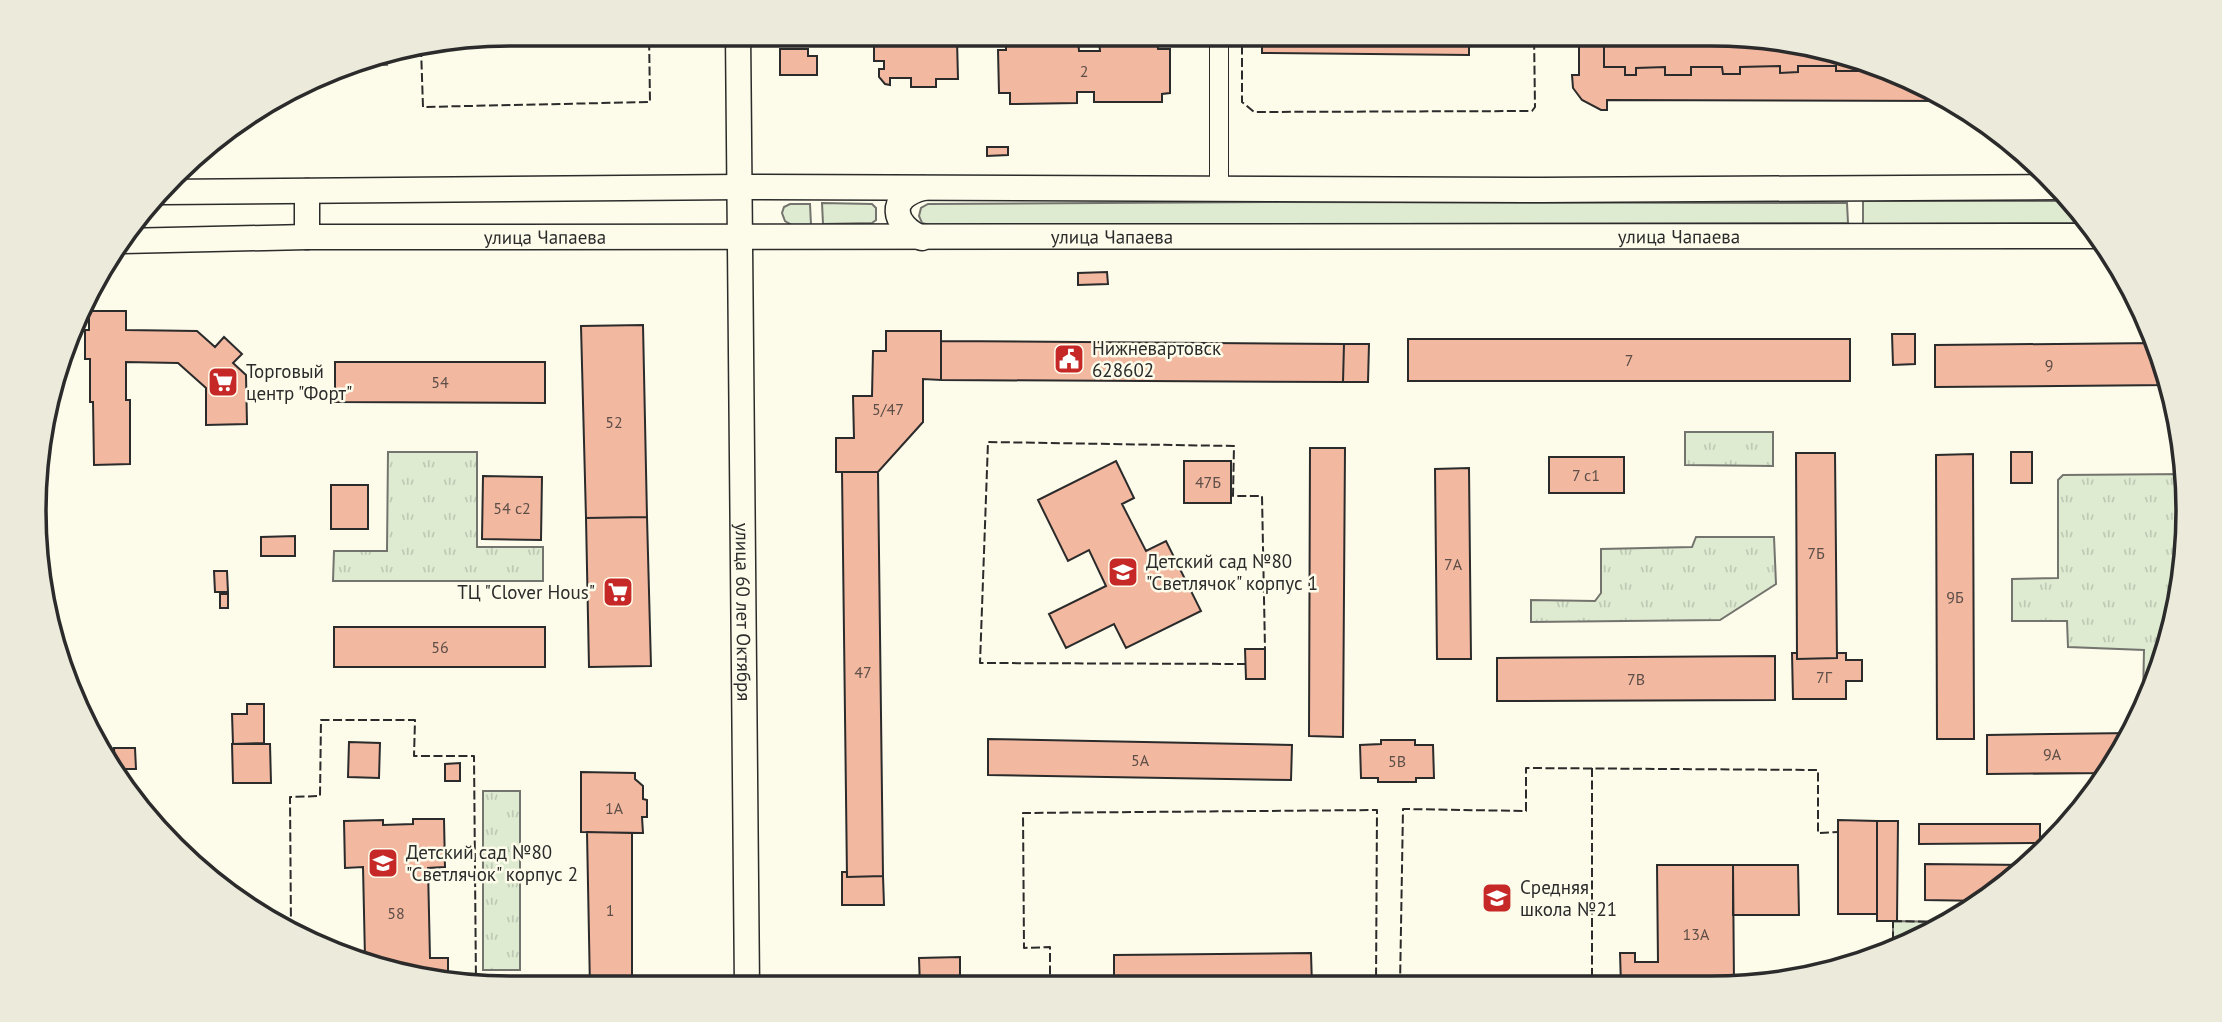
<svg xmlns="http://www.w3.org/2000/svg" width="2222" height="1022" viewBox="0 0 2222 1022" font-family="'PT Sans',sans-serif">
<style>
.green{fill:#deebd1;stroke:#74746e;stroke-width:2}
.park{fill:url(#park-tufts);stroke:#74746e;stroke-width:2}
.building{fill:#f2b8a0;stroke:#2b2b2b;stroke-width:2}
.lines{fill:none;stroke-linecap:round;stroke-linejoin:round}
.street-casing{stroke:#2b2b2b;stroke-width:20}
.secondary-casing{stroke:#2b2b2b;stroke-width:27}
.street{stroke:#fdfbea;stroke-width:18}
.secondary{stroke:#fdfbea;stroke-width:24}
.fence{stroke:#2b2b2b;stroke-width:2;stroke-dasharray:9 3.5;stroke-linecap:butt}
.labels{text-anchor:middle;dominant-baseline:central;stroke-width:5;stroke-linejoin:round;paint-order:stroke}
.number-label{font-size:16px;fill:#5d4e48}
.street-label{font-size:19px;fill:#2b2b2b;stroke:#fdfbea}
.poi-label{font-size:19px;fill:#2b2b2b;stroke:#fdfbea;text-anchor:start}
.rim{fill:none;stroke:#2b2b2b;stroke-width:3.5}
</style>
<defs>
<pattern id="park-tufts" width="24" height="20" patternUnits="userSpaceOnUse" patternTransform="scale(1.75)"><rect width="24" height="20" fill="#deebd1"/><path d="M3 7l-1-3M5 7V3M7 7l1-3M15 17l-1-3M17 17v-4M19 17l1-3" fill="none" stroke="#bfcab4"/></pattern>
</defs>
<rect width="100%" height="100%" fill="#fdfbea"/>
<path class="green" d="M1863,201H2071L2090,223L1863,224Z
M1272,202L1847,203L1848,223L930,225L922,223L919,216L921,208L928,204Z
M822,203L872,204L876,208V220L872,223L823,224Z
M790,204H810L811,225H792L785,221L782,213L784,207Z
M1893,921L1947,922L1893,953Z"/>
<path class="park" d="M387,54V65H344L357,59Z
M1685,432H1773V466L1685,465Z
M388,452H477V547H543V581H333L334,551H387Z
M2185,474L2189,511L2180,604L2153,693L2149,699H2143L2144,650L2068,647L2067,621H2012V579L2058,578V480L2063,475Z
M1696,537H1774L1776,584L1720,620L1531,622V600L1595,601L1601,593V549L1692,547Z
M483,791H520V970H483Z"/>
<path class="building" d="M881,33H918V40H957L958,79H936V87H911V78H890V85L885,84L879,77V69H884V61H874V41H881Z
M1262,33H1469V55L1262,53Z
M1579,33H1598V38L1604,37V67H1625V75H1636V68L1665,67V75H1691V67H1722L1723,74H1740V67L1780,66V73L1798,72V66H1836V71H1861L1862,65H1877L1893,69L1952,101L1607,100V110H1601L1582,100L1573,88L1572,75H1579Z
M1598,33H1711L1804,42L1877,65H1862L1861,71H1836V66H1798V72L1780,73V66L1740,67V74H1723L1722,67H1691V75H1665V67L1636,68V75H1625V67H1604V37L1598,38Z
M1078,39L1079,51H1100L1099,41L1157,40L1158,49H1170V93L1162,94V102H1094V92H1077V103L1010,104V93H999L998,50H1006V40Z
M780,49H808V56H817V75H780Z
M987,147H1008V155L987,156Z
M1107,272L1108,284L1078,285V273Z
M89,311H126V330L197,331L215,347L224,337L242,354L233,363L246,375L247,424L206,425V388L178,363L126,362V400H130V464L94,465L93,402H90V359H85V330H89Z
M643,325L647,517L586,518L581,326Z
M886,331H941V380L923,379V422L878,472H836V438H854L853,396H872L873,351H886Z
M1892,334H1915V364L1893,365Z
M1408,339H1850V381H1408Z
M941,341L1344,344L1343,382L941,380Z
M2157,343L2170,385L1935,387V345Z
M1344,344H1369L1368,382H1343Z
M335,362H545V403L335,402Z
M1310,448H1345L1343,737L1309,736Z
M2011,452H2032V483H2011Z
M1796,453H1835L1837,658L1797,659Z
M1973,454L1974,739H1937L1936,455Z
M1549,457H1624V493H1549Z
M1116,461L1134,498L1122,504L1146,551L1166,541L1201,611L1126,648L1114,624L1066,648L1049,614L1106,586L1089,550L1068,561L1038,500Z
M1184,461H1231V503H1184Z
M1469,468L1471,659H1437L1435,469Z
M842,472H878L883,876L847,877Z
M483,476L542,477L541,540L482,539Z
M331,485H368V529H331Z
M647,517L651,666L589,667L586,518Z
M295,536V556H261V537Z
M214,571H227L228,592H215Z
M220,594H228V608H220Z
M334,627H545V667H334Z
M1245,649H1265V679H1246Z
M1792,653H1797V659L1837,658V653H1846V660H1862V681H1846V699H1793Z
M1775,656V700L1497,701V658Z
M247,704H264V743L233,744L232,714H247Z
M2130,733L2107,773L1987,774V735Z
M988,739L1292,745L1291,780L988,775Z
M1381,740H1415V745H1433L1434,778H1416V782H1378V778H1361L1360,745L1381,744Z
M349,742L380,743L379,778L348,777Z
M232,744H270L271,783H233Z
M114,748H135L136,769H115Z
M460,763V781H445V764Z
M581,772L635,773V779L643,786V799L647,800V817H642L643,833L581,832Z
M413,819H444L445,867L428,868L430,958H448V983L417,979L349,959L365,958L363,867L345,868L344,821L383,820V825L413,824Z
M1838,820L1877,821V914H1838Z
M1877,821H1898L1897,921H1877Z
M1919,824H2040V843L1919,844Z
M587,832L632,833V988H590Z
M1925,864L2027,865L2002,890L1983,901L1925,900Z
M1657,865H1733L1734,985H1660V982L1621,985L1620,953H1635V962H1658Z
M1733,865H1798L1799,915H1733Z
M842,872H847V877L883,876L884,905H842Z
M1311,953L1312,986L1114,987V955Z
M960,957V987H920L919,958Z"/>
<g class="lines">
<g class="street-casing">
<path id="street" d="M1219,189V33"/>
</g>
<g class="secondary-casing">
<g id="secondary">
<path id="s1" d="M738,33L747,988"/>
<path d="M307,191V237"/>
<path d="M163,192L740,187L1542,190L2060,187"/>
<path d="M922,238C892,225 887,197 923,188"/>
<path id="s2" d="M123,241L307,237L2101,236"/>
</g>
</g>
<use href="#street" class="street"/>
<use href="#secondary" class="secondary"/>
<path class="fence" d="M1242,33V102L1254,112L1532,111L1535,107L1534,33
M421,48L423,107L650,102L649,33
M1246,664L980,663L988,442L1234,446L1233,496H1262L1265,649
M1592,768V985
M1893,921L1947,922
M291,929L290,797L320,796L321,720H415L414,756H474L476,985
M1893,953V921
M1400,986L1403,809L1526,811V768L1818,770V833L1838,832
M1050,987V947L1024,948L1023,813L1377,810L1376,986"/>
</g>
<defs>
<g id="civic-square" transform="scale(1.575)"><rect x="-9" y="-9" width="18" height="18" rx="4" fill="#c62828" stroke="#fdfbea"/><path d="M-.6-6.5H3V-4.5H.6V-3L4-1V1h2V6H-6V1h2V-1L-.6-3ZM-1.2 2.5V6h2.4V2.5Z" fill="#fff"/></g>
<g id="supermarket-square" transform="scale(1.575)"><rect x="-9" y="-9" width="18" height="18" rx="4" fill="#c62828" stroke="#fdfbea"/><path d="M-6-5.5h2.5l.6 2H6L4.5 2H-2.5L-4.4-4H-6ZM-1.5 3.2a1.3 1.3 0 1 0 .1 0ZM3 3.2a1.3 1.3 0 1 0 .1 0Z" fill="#fff"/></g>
<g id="school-square" transform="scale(1.575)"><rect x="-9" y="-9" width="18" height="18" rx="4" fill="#c62828" stroke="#fdfbea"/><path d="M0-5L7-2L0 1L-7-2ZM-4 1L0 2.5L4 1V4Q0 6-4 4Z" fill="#fff"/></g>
</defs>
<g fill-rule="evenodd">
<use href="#civic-square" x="1069" y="359"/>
<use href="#supermarket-square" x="223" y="382"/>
<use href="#school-square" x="1123" y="572"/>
<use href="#supermarket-square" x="618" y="592"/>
<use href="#school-square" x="383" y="863"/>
<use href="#school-square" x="1497" y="898"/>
</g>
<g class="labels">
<g class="number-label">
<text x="1084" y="71">2</text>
<text x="1629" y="360">7</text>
<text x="2049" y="365">9</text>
<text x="440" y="382">54</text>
<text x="888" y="409">5/47</text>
<text x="614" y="422">52</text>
<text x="1586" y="475">7 с1</text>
<text x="1208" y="482">47Б</text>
<text x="512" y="508">54 с2</text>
<text x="1816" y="553">7Б</text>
<text x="1453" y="564">7А</text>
<text x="1955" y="597">9Б</text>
<text x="440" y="647">56</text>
<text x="863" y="672">47</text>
<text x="1824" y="677">7Г</text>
<text x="1636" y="679">7В</text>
<text x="2052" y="754">9А</text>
<text x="1140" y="760">5А</text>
<text x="1397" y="761">5В</text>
<text x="614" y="808">1А</text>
<text x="610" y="910">1</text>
<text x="396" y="913">58</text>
<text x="1696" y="934">13А</text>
</g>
<g class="street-label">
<text stroke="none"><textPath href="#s2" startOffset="1556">улица Чапаева</textPath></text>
<text stroke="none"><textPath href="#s2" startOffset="422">улица Чапаева</textPath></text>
<text stroke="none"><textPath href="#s2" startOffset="989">улица Чапаева</textPath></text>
<text stroke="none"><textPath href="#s1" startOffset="579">улица 60 лет Октября</textPath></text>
</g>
<g class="poi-label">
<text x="1092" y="348">Нижневартовск<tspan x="1092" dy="22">628602</tspan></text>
<text x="246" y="371">Торговый<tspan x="246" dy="22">центр "Форт"</tspan></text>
<text x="1146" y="561">Детский сад №80<tspan x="1146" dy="22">"Светлячок" корпус 1</tspan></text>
<text x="595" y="592" text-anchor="end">ТЦ "Clover Hous"</text>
<text x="406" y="852">Детский сад №80<tspan x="406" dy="22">"Светлячок" корпус 2</tspan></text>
<text x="1520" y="887">Средняя<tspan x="1520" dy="22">школа №21</tspan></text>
</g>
</g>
<path d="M0 0H2222V1022H0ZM511 46H1711A465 465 0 0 1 2176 511V511A465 465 0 0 1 1711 976H511A465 465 0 0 1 46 511V511A465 465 0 0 1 511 46Z" fill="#eceadb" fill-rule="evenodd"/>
<path class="rim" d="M511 46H1711A465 465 0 0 1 2176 511V511A465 465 0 0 1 1711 976H511A465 465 0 0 1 46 511V511A465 465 0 0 1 511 46Z"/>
</svg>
